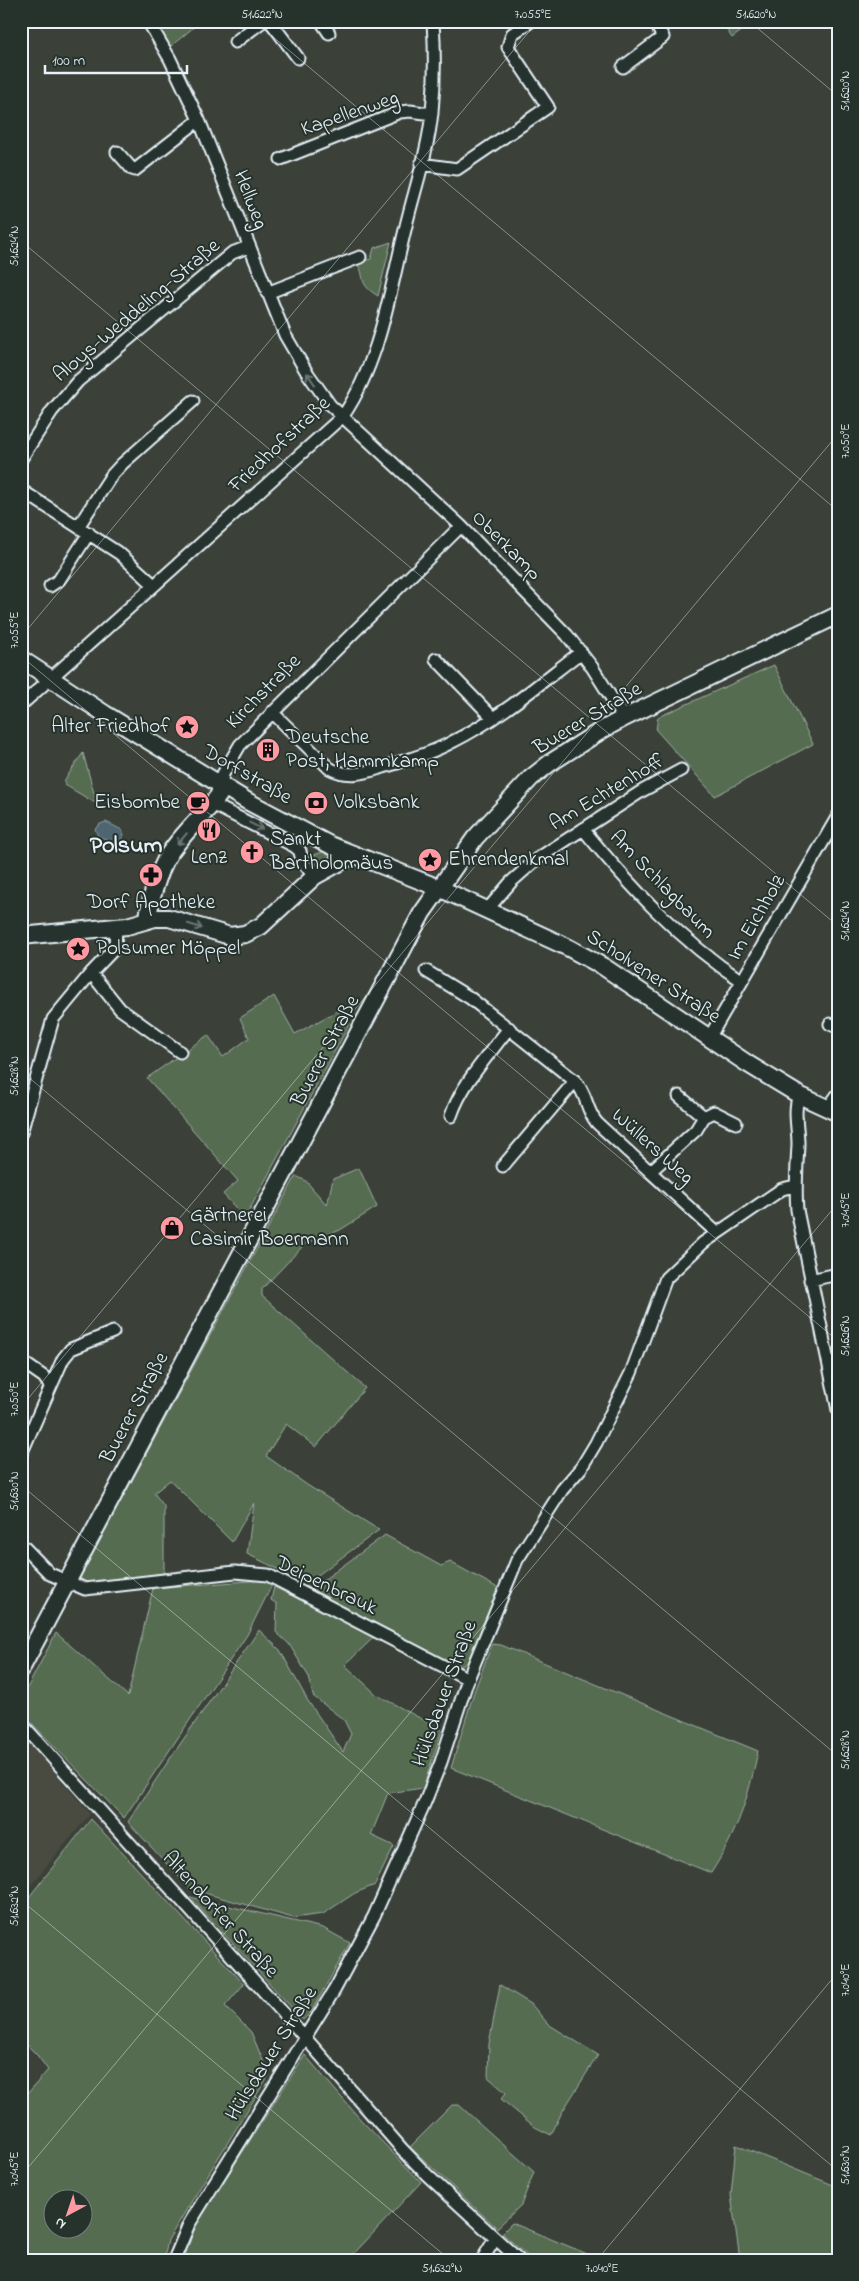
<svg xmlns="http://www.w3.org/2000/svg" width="859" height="2281" viewBox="0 0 859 2281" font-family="'Indie Flower',sans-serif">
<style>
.built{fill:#494b41}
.green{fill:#556c51;stroke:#9eaea4;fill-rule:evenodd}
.water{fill:#4d6672;stroke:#8b9ea8}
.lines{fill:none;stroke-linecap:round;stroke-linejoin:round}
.street-casing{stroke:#e8f1f8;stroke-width:15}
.secondary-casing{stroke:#e8f1f8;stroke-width:20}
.street{stroke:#26332d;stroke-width:11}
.secondary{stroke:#26332d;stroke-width:16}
.oneway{stroke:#6a7674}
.ticks{fill:none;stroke:#e8f1f8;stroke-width:1;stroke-opacity:0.45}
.labels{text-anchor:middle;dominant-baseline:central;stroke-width:4;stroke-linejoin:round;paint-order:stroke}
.street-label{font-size:21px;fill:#e8f1f8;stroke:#26332d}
.poi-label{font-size:21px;fill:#e8f1f8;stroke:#26332d;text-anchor:start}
.quarter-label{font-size:24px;font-weight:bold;fill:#e8f1f8;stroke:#26332d}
.neatline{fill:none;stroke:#e8f1f8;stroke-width:2}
.ticks-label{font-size:12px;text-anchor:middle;fill:#e8f1f8}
</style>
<rect width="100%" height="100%" fill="#3b4139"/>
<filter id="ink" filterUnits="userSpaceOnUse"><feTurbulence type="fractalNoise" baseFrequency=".02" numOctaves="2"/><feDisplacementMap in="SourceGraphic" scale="10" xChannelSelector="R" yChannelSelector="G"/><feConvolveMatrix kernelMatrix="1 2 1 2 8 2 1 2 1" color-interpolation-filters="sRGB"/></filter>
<g filter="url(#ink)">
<path class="built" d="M21,1734L90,1814L21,1897Z"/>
<path class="green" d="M154,21H201L170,47Z
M721,21H755L732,38Z
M391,242L378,296C355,282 368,276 356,263L371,259L374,248Z
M774,665L813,744L715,796L656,730L658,717Z
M83,753L97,804L65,785L64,781Z
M325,851L331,857L329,860L314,868L309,863L314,855Z
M274,996L295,1034L337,1011L350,1023L245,1218L223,1194L238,1181L147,1078L208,1035L223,1057L249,1038L240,1018Z
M359,1168L377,1207L340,1230L305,1244L262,1289V1296L365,1388L316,1447L286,1424L266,1456L307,1485L379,1530L307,1583L247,1554L254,1503L232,1542L170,1480L154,1493L164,1506V1573L85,1584L80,1577L296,1176L306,1181L327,1205L333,1179Z
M385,1535L441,1566L450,1562L498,1588L467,1663L459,1667L311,1589Z
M263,1580L273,1583L247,1635L124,1818L21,1712V1700L56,1633L128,1696L153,1588Z
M274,1587L375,1636L345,1665L377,1695L442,1730L423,1788L388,1793L371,1835L394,1846L375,1885L355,1893L323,1914L293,1918L190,1889L128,1822L167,1763L259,1630L280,1650L308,1701L343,1752L351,1734L344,1720L313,1696L309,1677L289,1644L276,1632L277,1604L271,1600Z
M492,1644L501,1645L758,1751C748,1799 738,1831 711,1873L451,1768L474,1692Z
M91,1819L244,1984L225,2006L251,2032L269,2075L168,2240L164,2260H21V2101L48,2070L37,2055L21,2039V1907ZM52,2198H82V2228H52Z
M190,1897L323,1928L350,1943L311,2012L303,2020Z
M500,1985L531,2004L548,2024L598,2055L562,2112L551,2135L535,2127L501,2099L506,2093L488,2077L489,2044Z
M305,2055L361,2120L421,2182L348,2260H184L195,2226Z
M452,2105H459L534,2172L521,2205L497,2228L410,2147Z
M736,2145L838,2187V2260H740L731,2195Z
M512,2223L602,2260H532L502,2233Z"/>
<path class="water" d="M106,822L122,830L124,835L122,839L116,843L98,836L95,829L100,824Z"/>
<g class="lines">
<g class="street-casing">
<path id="street" d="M148,21L170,59L199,120L285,335L306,371L330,405L461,526L567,635L592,667L624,718
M270,21L298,58
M321,21L329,33
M235,42L263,21
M623,67L663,37L654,21
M117,152L132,169L135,170L199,120
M281,159L400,112L410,111L432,114
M421,164L457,169L548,107L508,47L512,34L531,21
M267,293L360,257
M21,459L52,411L78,381L232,253L248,247
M21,490L120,554L154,585
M78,527L111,476L122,464L193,401
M50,586L59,580L89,533
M436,659L493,718
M21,705L343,416C379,363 389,296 404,234C413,194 428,153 432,112C435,82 435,52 433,21
M272,712L329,768C349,779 367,772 387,766C410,759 432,753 452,742C499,719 540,683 581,652
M221,786L223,774L240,745L461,526
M212,804L294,846L300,851C301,862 307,868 315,876
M583,829C629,885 680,941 742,981
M487,910L511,882L537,859L642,791L681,770
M426,971L470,998L575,1081C588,1095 585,1109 597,1123L717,1233
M91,973L120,1009L180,1052
M830,1024L838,1027
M709,1038L838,816
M799,1095C793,1111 798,1127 798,1144C797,1166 795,1188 797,1210L838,1410
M679,1096L704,1117
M828,1108L838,1094
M451,1116C462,1083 488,1056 509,1028
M21,1133L53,1019L91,973L115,948L116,927
M503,1166L575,1081
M651,1171L696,1130L704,1117L714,1112L736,1123
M810,1280L838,1274
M21,1361L44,1377L50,1386
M21,1454L63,1359L71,1349L113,1332
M21,1544L50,1574L85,1589L235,1572L268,1575L468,1679
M21,1723L295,2026L402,2149L427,2175L519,2260
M174,2260L189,2224L335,1989L374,1916L425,1802L441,1762L468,1679L517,1560L562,1490L581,1468L596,1443L631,1373L666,1278L703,1243L782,1189L795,1186
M482,2260L495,2239"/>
</g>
<g class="secondary-casing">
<path id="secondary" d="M21,659L105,714L247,801L330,845L439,888L569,948L604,967L748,1064L799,1095L838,1113
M148,920C149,902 159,870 169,854C181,836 198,820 212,804L219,795L221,786
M21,936L127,926L155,918H169L230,936L245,934L261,926L315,876L353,855
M21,1669L422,913L475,838L531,778L550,763L602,730L624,718L838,615"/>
</g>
<use href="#street" class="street"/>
<use href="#secondary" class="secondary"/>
</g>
<defs><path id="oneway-shaft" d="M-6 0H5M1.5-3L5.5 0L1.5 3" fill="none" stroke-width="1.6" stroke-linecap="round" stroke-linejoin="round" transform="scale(1.25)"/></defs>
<g class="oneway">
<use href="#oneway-shaft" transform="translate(311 379) rotate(-125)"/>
<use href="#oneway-shaft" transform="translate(256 826) rotate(27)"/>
<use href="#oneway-shaft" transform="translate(182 839) rotate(130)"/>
<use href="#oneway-shaft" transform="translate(195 926) rotate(17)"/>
</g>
</g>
<path class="ticks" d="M254,21L838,511M749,21L838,96M21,241L838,926M21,637L538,21M21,656L838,1341M21,1071L838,1756M21,1407L838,434M21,1485L838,2171M21,1900L450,2260M21,2176L838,1203M597,2260L838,1972"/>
<defs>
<g id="sight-disc" transform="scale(1.25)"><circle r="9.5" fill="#ff9aa2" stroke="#26332d"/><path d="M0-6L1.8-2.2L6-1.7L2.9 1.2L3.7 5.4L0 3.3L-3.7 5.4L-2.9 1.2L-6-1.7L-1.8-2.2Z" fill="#111"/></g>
<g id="building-disc" transform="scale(1.25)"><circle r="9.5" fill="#ff9aa2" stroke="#26332d"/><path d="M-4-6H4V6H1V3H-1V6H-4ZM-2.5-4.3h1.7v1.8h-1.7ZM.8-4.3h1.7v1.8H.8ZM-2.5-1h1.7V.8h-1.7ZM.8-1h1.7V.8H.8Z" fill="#111"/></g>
<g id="cafe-disc" transform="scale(1.25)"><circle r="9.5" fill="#ff9aa2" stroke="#26332d"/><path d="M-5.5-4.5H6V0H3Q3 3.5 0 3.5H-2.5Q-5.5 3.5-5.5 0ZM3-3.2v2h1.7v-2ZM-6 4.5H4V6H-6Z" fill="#111"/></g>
<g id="bank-disc" transform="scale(1.25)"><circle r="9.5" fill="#ff9aa2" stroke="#26332d"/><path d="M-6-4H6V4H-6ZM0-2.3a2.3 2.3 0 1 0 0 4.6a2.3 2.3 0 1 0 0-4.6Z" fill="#111"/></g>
<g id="restaurant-disc" transform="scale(1.25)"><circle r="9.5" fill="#ff9aa2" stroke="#26332d"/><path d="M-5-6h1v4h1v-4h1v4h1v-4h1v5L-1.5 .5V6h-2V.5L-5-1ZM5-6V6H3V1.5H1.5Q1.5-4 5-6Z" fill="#111"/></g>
<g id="church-disc" transform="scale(1.25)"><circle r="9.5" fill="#ff9aa2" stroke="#26332d"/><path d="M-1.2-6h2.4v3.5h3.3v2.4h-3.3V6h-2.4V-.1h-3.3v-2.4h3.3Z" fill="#111"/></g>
<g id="pharmacy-disc" transform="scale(1.25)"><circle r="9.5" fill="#ff9aa2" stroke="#26332d"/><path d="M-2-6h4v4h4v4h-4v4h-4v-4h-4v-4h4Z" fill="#111"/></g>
<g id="shop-disc" transform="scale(1.25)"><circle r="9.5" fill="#ff9aa2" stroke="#26332d"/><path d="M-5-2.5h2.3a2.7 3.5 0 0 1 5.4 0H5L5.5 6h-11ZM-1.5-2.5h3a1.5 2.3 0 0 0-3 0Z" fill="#111"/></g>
</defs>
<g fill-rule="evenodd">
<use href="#sight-disc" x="187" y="727"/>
<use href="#building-disc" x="268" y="750"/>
<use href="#cafe-disc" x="198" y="803"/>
<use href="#bank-disc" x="316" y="803"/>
<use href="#restaurant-disc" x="209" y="830"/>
<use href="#church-disc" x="252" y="852"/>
<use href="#sight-disc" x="430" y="860"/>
<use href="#pharmacy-disc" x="151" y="875"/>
<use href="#sight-disc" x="78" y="949"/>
<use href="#shop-disc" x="172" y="1228"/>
</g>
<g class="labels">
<g class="street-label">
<text transform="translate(350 114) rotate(-19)">Kapellenweg</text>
<text transform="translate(250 200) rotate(69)">Hellweg</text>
<text transform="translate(137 311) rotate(-40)">Aloys-Weddeling-Straße</text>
<text transform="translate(280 445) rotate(-43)">Friedhofstraße</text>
<text transform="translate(506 546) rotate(45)">Oberkamp</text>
<text transform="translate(264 692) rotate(-45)">Kirchstraße</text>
<text transform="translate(588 719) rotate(-31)">Buerer Straße</text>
<text transform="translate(247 775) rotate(30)">Dorfstraße</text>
<text transform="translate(607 793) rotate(-31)">Am Echtenhoff</text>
<text transform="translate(662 885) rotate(46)">Am Schlagbaum</text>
<text transform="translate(757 918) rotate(-60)">Im Eichholz</text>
<text transform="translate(653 977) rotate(33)">Scholvener Straße</text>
<text transform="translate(326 1051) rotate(-62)">Buerer Straße</text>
<text transform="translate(652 1147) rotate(42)">Wüllers Weg</text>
<text transform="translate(135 1408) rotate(-62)">Buerer Straße</text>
<text transform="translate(326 1586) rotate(26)">Deipenbrauk</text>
<text transform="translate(445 1694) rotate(-70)">Hülsdauer Straße</text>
<text transform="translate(220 1915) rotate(48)">Altendorfer Straße</text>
<text transform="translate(272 2054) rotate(-58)">Hülsdauer Straße</text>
</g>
<g class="poi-label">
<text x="170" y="727" text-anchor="end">Alter Friedhof</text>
<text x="286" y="738">Deutsche<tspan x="286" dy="24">Post, Hammkamp</tspan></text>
<text x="180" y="803" text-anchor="end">Eisbombe</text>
<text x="334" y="803">Volksbank</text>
<text x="270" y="840">Sankt<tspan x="270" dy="24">Bartholomäus</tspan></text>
<text x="209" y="858" text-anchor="middle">Lenz</text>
<text x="448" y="860">Ehrendenkmal</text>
<text x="151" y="903" text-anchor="middle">Dorf Apotheke</text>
<text x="96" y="949">Polsumer Möppel</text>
<text x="190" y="1216">Gärtnerei<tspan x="190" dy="24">Casimir Boermann</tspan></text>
</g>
<g class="quarter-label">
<text x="126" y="846">Polsum</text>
</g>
</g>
<rect width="859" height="2281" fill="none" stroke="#26332d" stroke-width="55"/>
<g transform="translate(68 2214) rotate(220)"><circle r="24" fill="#26332d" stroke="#747f7e"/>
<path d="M0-4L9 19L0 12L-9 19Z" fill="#ff9aa2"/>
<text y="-8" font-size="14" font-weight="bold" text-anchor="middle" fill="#e8f1f8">N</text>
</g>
<path d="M45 65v8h142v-8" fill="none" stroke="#e8f1f8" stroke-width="2.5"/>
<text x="52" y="65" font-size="15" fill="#e8f1f8" stroke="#26332d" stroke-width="4" paint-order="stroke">100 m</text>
<rect x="28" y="28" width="804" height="2226" class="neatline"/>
<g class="ticks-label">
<text x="262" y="18">51.622°N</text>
<text x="533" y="18">7.055°E</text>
<text x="756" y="18">51.620°N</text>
<text transform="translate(845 91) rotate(-90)" y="4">51.620°N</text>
<text transform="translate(14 246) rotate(-90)" y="4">51.624°N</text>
<text transform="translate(845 441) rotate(-90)" y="4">7.050°E</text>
<text transform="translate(14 630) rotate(-90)" y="4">7.055°E</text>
<text transform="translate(845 921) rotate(-90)" y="4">51.624°N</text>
<text transform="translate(14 1076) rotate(-90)" y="4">51.628°N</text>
<text transform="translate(845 1210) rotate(-90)" y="4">7.045°E</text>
<text transform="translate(845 1336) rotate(-90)" y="4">51.626°N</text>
<text transform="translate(14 1399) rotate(-90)" y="4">7.050°E</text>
<text transform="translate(14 1491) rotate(-90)" y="4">51.630°N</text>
<text transform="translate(845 1750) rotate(-90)" y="4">51.628°N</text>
<text transform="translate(14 1906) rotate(-90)" y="4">51.632°N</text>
<text transform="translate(845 1980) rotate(-90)" y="4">7.040°E</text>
<text transform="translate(845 2165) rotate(-90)" y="4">51.630°N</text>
<text transform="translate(14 2169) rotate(-90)" y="4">7.045°E</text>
<text x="442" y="2272">51.632°N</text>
<text x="602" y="2272">7.040°E</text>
</g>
</svg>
